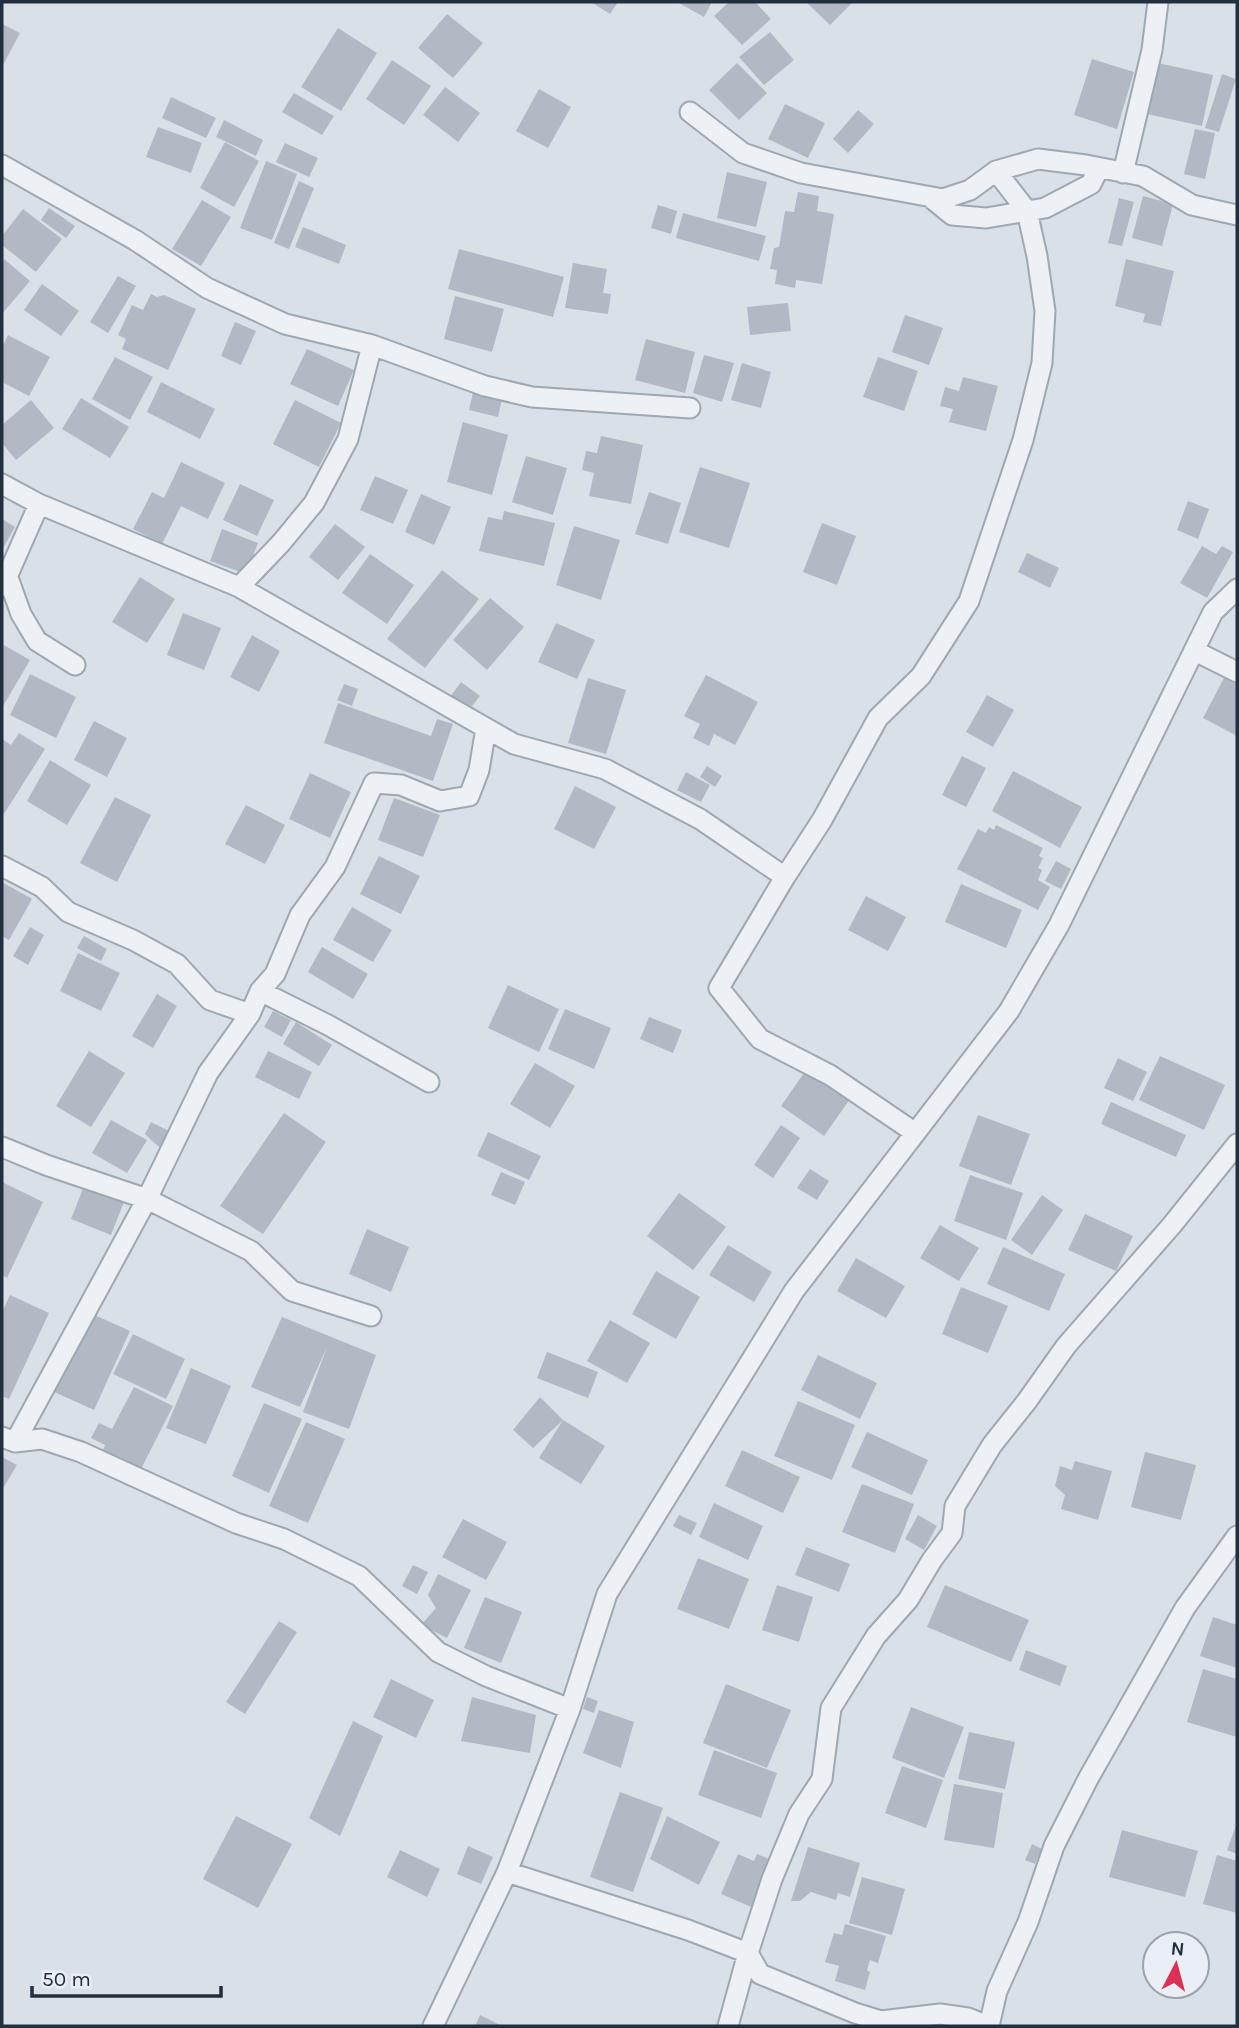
<svg xmlns="http://www.w3.org/2000/svg" width="1239" height="2028" viewBox="0 0 1239 2028" font-family="Karla,sans-serif">
<style>
.building{fill:#b1b9c4}
.lines{fill:none;stroke-linecap:round;stroke-linejoin:round}
.minor-casing{stroke:#9fa7b1;stroke-width:23}
.minor{stroke:#edf0f5;stroke-width:19}
</style>
<rect width="100%" height="100%" fill="#dae0e7"/>
<path class="building" d="M591,2H618L610,14Z
M677,2H712L704,17Z
M729,2H755L771,19L742,45L714,16Z
M806,2H851L852,3L830,25Z
M447,14L483,43L453,78L418,48Z
M2,24L20,33L2,67Z
M338,28L377,53L341,111L301,87Z
M770,32L794,60L764,85L739,57Z
M1092,59L1134,72L1117,129L1074,115Z
M392,60L431,86L404,125L366,99Z
M737,63L767,93L739,120L709,90Z
M1158,63L1213,75L1202,126L1147,114Z
M1222,74L1236,79L1219,132L1205,128Z
M445,87L480,113L458,142L423,115Z
M539,89L571,107L548,148L516,131Z
M294,93L334,116L322,135L282,112Z
M171,97L216,118L206,138L162,118Z
M785,104L825,123L808,158L768,139Z
M858,110L874,124L848,153L833,139Z
M224,120L263,140L256,156L216,137Z
M158,127L202,143L191,173L146,157Z
M1195,129L1215,133L1205,179L1184,174Z
M225,142L259,161L234,207L200,188Z
M285,143L318,158L309,177L276,162Z
M266,161L297,174L272,240L240,228Z
M727,172L767,182L756,227L717,218Z
M299,181L314,188L289,249L274,243Z
M798,192L819,196L817,211L834,214L822,284L796,280L795,288L775,284L777,270L770,269L774,248L779,247L785,211L794,212Z
M1143,196L1173,204L1162,246L1132,238Z
M1119,198L1134,202L1122,246L1108,243Z
M202,200L231,217L201,266L172,249Z
M658,205L677,211L671,234L651,228Z
M49,208L75,226L66,238L41,220Z
M23,209L62,239L36,272L2,245V236Z
M683,213L766,236L759,261L676,238Z
M303,227L346,245L339,264L295,247Z
M459,249L564,277L553,317L448,289Z
M4,259L30,281L2,314V265Z
M1126,259L1174,271L1161,326L1143,322L1145,314L1115,306Z
M573,263L607,269L603,293L611,294L608,314L565,308Z
M118,276L136,286L108,333L90,322Z
M42,284L79,311L61,336L24,310Z
M151,294L157,297L164,295L196,309L168,370L122,349L126,339L118,335L132,305L143,310Z
M455,296L504,309L492,352L444,339Z
M788,303L791,331L750,335L747,307Z
M905,315L943,328L929,365L892,352Z
M235,322L256,331L241,365L221,356Z
M8,335L50,357L29,396L2,382V347Z
M646,339L695,352L685,393L635,380Z
M307,349L354,370L338,406L290,384Z
M704,355L734,363L722,402L693,393Z
M115,357L153,377L130,420L92,399Z
M878,357L918,371L904,411L863,397Z
M742,363L771,372L761,408L731,400Z
M963,377L998,386L986,431L949,422L953,409L940,406L945,387L959,391Z
M161,382L215,409L200,439L147,412Z
M474,388L503,395L498,417L469,410Z
M81,398L129,427L110,458L62,429Z
M31,400L54,428L16,460L2,443V425Z
M295,400L341,423L319,467L273,444Z
M463,422L508,435L492,495L447,482Z
M601,436L643,445L631,504L589,496L594,473L582,470L586,451L597,453Z
M526,456L567,468L553,515L512,502Z
M181,462L225,483L208,519L181,506L162,544L133,529L152,492L164,498Z
M700,467L750,483L729,548L679,532Z
M375,476L408,490L393,524L360,510Z
M240,484L274,500L257,536L223,520Z
M649,492L681,503L668,544L635,534Z
M421,494L451,507L434,545L405,532Z
M1188,501L1209,509L1198,539L1177,530Z
M504,511L555,523L544,566L479,551L488,517L502,520Z
M2,519L15,527L2,550Z
M822,523L856,536L837,585L803,572Z
M335,524L365,547L338,580L309,557Z
M574,526L620,540L601,600L556,585Z
M222,529L258,543L246,574L210,561Z
M1202,546L1216,554L1222,546L1233,552L1207,598L1180,583Z
M1027,553L1059,568L1050,588L1018,572Z
M370,554L414,585L387,624L342,593Z
M442,570L479,599L425,668L387,639Z
M140,577L175,599L147,643L112,622Z
M490,598L524,627L487,670L453,640Z
M183,613L221,628L204,670L167,655Z
M556,623L595,640L577,679L538,662Z
M252,635L280,651L259,692L230,677Z
M2,644L30,660L2,708Z
M30,674L76,697L56,738L10,715Z
M706,675L758,702L735,745L714,734L709,746L693,738L700,724L684,716Z
M588,678L626,690L606,754L568,743Z
M1224,678L1237,685V736L1203,718Z
M461,682L480,696L468,711L450,697Z
M344,684L358,689L352,706L337,700Z
M987,695L1014,710L993,747L966,732Z
M338,703L431,736L437,719L453,724L433,781L324,743Z
M94,721L127,738L107,777L74,760Z
M19,733L45,749L2,817V739L11,745Z
M962,756L986,768L966,807L942,795Z
M50,760L91,785L67,825L27,801Z
M707,766L722,776L715,787L700,777Z
M1013,771L1082,807L1060,848L992,811Z
M686,772L710,785L701,802L677,790Z
M310,773L351,792L330,838L289,819Z
M575,786L616,807L594,849L554,829Z
M115,797L151,815L117,882L80,863Z
M394,798L440,815L423,857L378,840Z
M246,805L285,825L265,864L225,844Z
M996,825L1043,848L1039,856L1043,858L1038,868L1042,870L1038,880L1050,887L1038,910L957,869L978,829L986,833L989,827L994,830Z
M379,856L420,876L401,914L360,894Z
M1056,861L1071,869L1061,889L1045,881Z
M2,882L32,899L9,940L2,936Z
M961,884L1022,910L1006,948L945,922Z
M866,896L906,917L888,951L848,930Z
M352,907L392,930L373,962L333,940Z
M30,927L44,935L28,965L13,956Z
M84,936L107,949L101,961L77,948Z
M322,947L368,974L353,999L308,972Z
M78,953L120,973L101,1011L60,991Z
M508,985L559,1009L539,1052L488,1028Z
M157,994L177,1006L153,1048L132,1036Z
M565,1009L611,1028L594,1069L548,1049Z
M273,1011L291,1020L282,1037L264,1027Z
M649,1017L682,1030L673,1053L640,1039Z
M296,1022L332,1045L319,1066L283,1044Z
M89,1051L125,1073L91,1127L56,1106Z
M268,1051L312,1072L299,1099L255,1077Z
M1160,1056L1225,1085L1204,1130L1139,1100Z
M1118,1058L1147,1072L1133,1101L1104,1088Z
M535,1063L575,1086L550,1128L510,1104Z
M806,1070L850,1099L824,1136L781,1106Z
M1111,1102L1186,1135L1176,1157L1101,1124Z
M284,1113L326,1142L263,1234L220,1206Z
M978,1115L1030,1134L1011,1185L959,1166Z
M111,1120L147,1140L127,1173L92,1153Z
M151,1122L169,1131L160,1148L145,1134Z
M781,1125L800,1138L773,1178L754,1165Z
M488,1132L541,1156L529,1180L477,1156Z
M810,1169L829,1181L817,1200L797,1188Z
M501,1172L525,1182L515,1205L491,1195Z
M970,1175L1023,1193L1006,1240L954,1221Z
M2,1182L43,1202L7,1278L2,1275Z
M84,1186L124,1202L111,1235L71,1219Z
M679,1193L726,1227L693,1270L647,1236Z
M1042,1195L1063,1210L1032,1255L1011,1240Z
M1085,1214L1133,1236L1116,1271L1068,1250Z
M940,1225L979,1248L959,1281L920,1258Z
M367,1229L409,1247L391,1292L349,1274Z
M728,1245L772,1272L754,1302L709,1275Z
M1003,1247L1065,1274L1049,1311L987,1284Z
M856,1258L905,1286L886,1318L837,1291Z
M656,1271L700,1297L676,1339L632,1314Z
M961,1287L1008,1306L988,1353L942,1334Z
M10,1295L49,1313L9,1399L2,1396V1312Z
M88,1312L130,1331L94,1410L52,1391Z
M282,1317L376,1355L349,1429L303,1412L327,1347L300,1407L251,1387Z
M610,1320L650,1343L627,1383L587,1361Z
M133,1334L185,1359L166,1399L113,1374Z
M547,1352L598,1372L588,1398L537,1378Z
M818,1355L877,1383L860,1419L801,1390Z
M191,1368L231,1386L206,1444L166,1428Z
M134,1387L173,1406L141,1469L103,1450L105,1445L91,1438L99,1423L112,1429Z
M540,1397L563,1420L533,1448L513,1430Z
M798,1401L855,1425L832,1480L774,1456Z
M264,1403L302,1419L269,1493L232,1476Z
M563,1420L605,1446L581,1484L539,1458Z
M306,1422L345,1439L308,1523L269,1506Z
M867,1432L928,1460L912,1495L851,1467Z
M742,1450L800,1477L783,1513L725,1486Z
M1145,1452L1196,1465L1181,1520L1131,1507Z
M2,1457L17,1465L2,1490Z
M1075,1461L1112,1471L1098,1520L1061,1509L1065,1495L1055,1486L1060,1466L1072,1470Z
M862,1484L914,1504L895,1553L842,1532Z
M714,1503L763,1526L748,1560L699,1537Z
M679,1515L697,1523L691,1535L673,1526Z
M918,1515L937,1526L924,1550L905,1539Z
M463,1519L507,1542L486,1580L442,1557Z
M806,1547L850,1564L839,1592L795,1575Z
M698,1558L749,1579L729,1629L677,1609Z
M413,1565L428,1572L417,1594L402,1586Z
M438,1574L471,1590L447,1638L421,1625L436,1608L428,1595Z
M777,1585L813,1597L799,1642L762,1630Z
M945,1585L1029,1620L1011,1662L927,1627Z
M485,1597L522,1612L501,1663L464,1648Z
M1213,1617L1237,1625V1668L1200,1656Z
M279,1621L297,1632L245,1714L226,1702Z
M1026,1650L1067,1666L1060,1686L1019,1670Z
M1203,1669L1237,1679V1737L1187,1722Z
M391,1679L434,1700L416,1738L373,1717Z
M726,1684L791,1710L767,1768L703,1743Z
M472,1697L536,1715L530,1753L461,1741Z
M587,1697L598,1701L594,1713L583,1709Z
M911,1707L964,1727L944,1778L892,1758Z
M599,1710L634,1722L621,1768L583,1753Z
M353,1721L383,1736L340,1836L309,1818Z
M969,1732L1015,1742L1005,1789L958,1779Z
M714,1750L777,1773L761,1818L698,1795Z
M902,1766L943,1780L926,1828L885,1813Z
M954,1784L1003,1793L994,1848L944,1840Z
M620,1792L663,1808L633,1892L590,1877Z
M236,1816L292,1844L258,1908L203,1879Z
M667,1816L720,1842L699,1885L650,1859Z
M1237,1823V1854L1227,1850Z
M1122,1830L1198,1851L1185,1897L1109,1877Z
M1032,1844L1042,1849L1035,1864L1025,1860Z
M468,1846L493,1857L481,1884L457,1874Z
M808,1847L860,1863L850,1897L838,1893L836,1900L811,1892L800,1901H791Z
M400,1850L440,1869L427,1897L387,1877Z
M738,1854L754,1861L757,1854L776,1862L756,1909L721,1894Z
M1217,1855L1237,1861V1913L1203,1904Z
M862,1877L905,1889L892,1935L849,1923Z
M845,1924L886,1936L878,1963L870,1960L867,1970L870,1972L865,1990L835,1981L839,1966L825,1962L834,1933L842,1935Z
M480,2015L502,2026H475Z"/>
<g class="lines">
<g class="minor-casing">
<path id="minor" d="M690,112L743,153L801,173L943,199L970,190L996,171L1038,159L1086,165L1143,176L1192,205L1237,215
M2,165L135,240L207,288L285,324L372,345L485,386L532,397L690,408
M1123,173L1152,50L1158,2
M930,197L952,215L986,218L1045,208L1091,184L1099,168
M2,484L39,504L239,587L514,744L605,769L700,819L785,877L719,988L760,1039L830,1075L914,1132
M7,575L21,614L37,641L75,665
M3,586L39,504
M239,587L281,543L314,503L348,439L372,345
M1195,651L1237,672
M2,866L42,887L68,912L133,940L177,964L210,1000L250,1014
M785,877L822,820L878,718L921,676L969,601L1023,440L1042,363L1045,311L1037,256L1027,211L996,171
M260,991L275,974L300,915L335,867L374,783L401,785L440,801L469,796L479,770L486,728
M2,1147L46,1165L147,1199L251,1251L292,1291L371,1316
M2,1437L15,1442L42,1439L81,1452L236,1523L284,1539L359,1576L438,1652L486,1676L570,1709
M15,1442L147,1199L208,1073L250,1014L260,991L328,1025L429,1082
M507,1872L688,1930L748,1953L760,1974L855,2013L881,2021L940,2014L968,2018L988,2026
M433,2026L507,1872L570,1709L607,1594L794,1291L1009,1011L1059,925L1213,612L1237,589
M728,2026L748,1953L772,1879L799,1814L822,1779L831,1708L876,1636L908,1600L932,1560L952,1533L955,1506L992,1445L1027,1401L1066,1346L1172,1225L1237,1144
M989,2026L997,1991L1028,1922L1054,1846L1088,1779L1185,1608L1237,1536"/>
</g>
<use href="#minor" class="minor"/>
</g>
<rect width="1239" height="2028" fill="none" stroke="#232e3e" stroke-width="7"/>
<g transform="translate(1176 1965) rotate(6)"><circle r="33" fill="#e9eff5" stroke="#9aa2ac" stroke-width="2"/>
<path d="M0-5L12 26L0 18L-12 26Z" fill="#dc2f54"/>
<text y="-10" font-size="19" font-weight="bold" text-anchor="middle" fill="#232e3e">N</text>
</g>
<path d="M32 1986v10h189v-10" fill="none" stroke="#232e3e" stroke-width="3.5"/>
<text x="42" y="1986" font-size="21" fill="#232e3e" stroke="#e9eff5" stroke-width="5" paint-order="stroke">50 m</text>
</svg>
